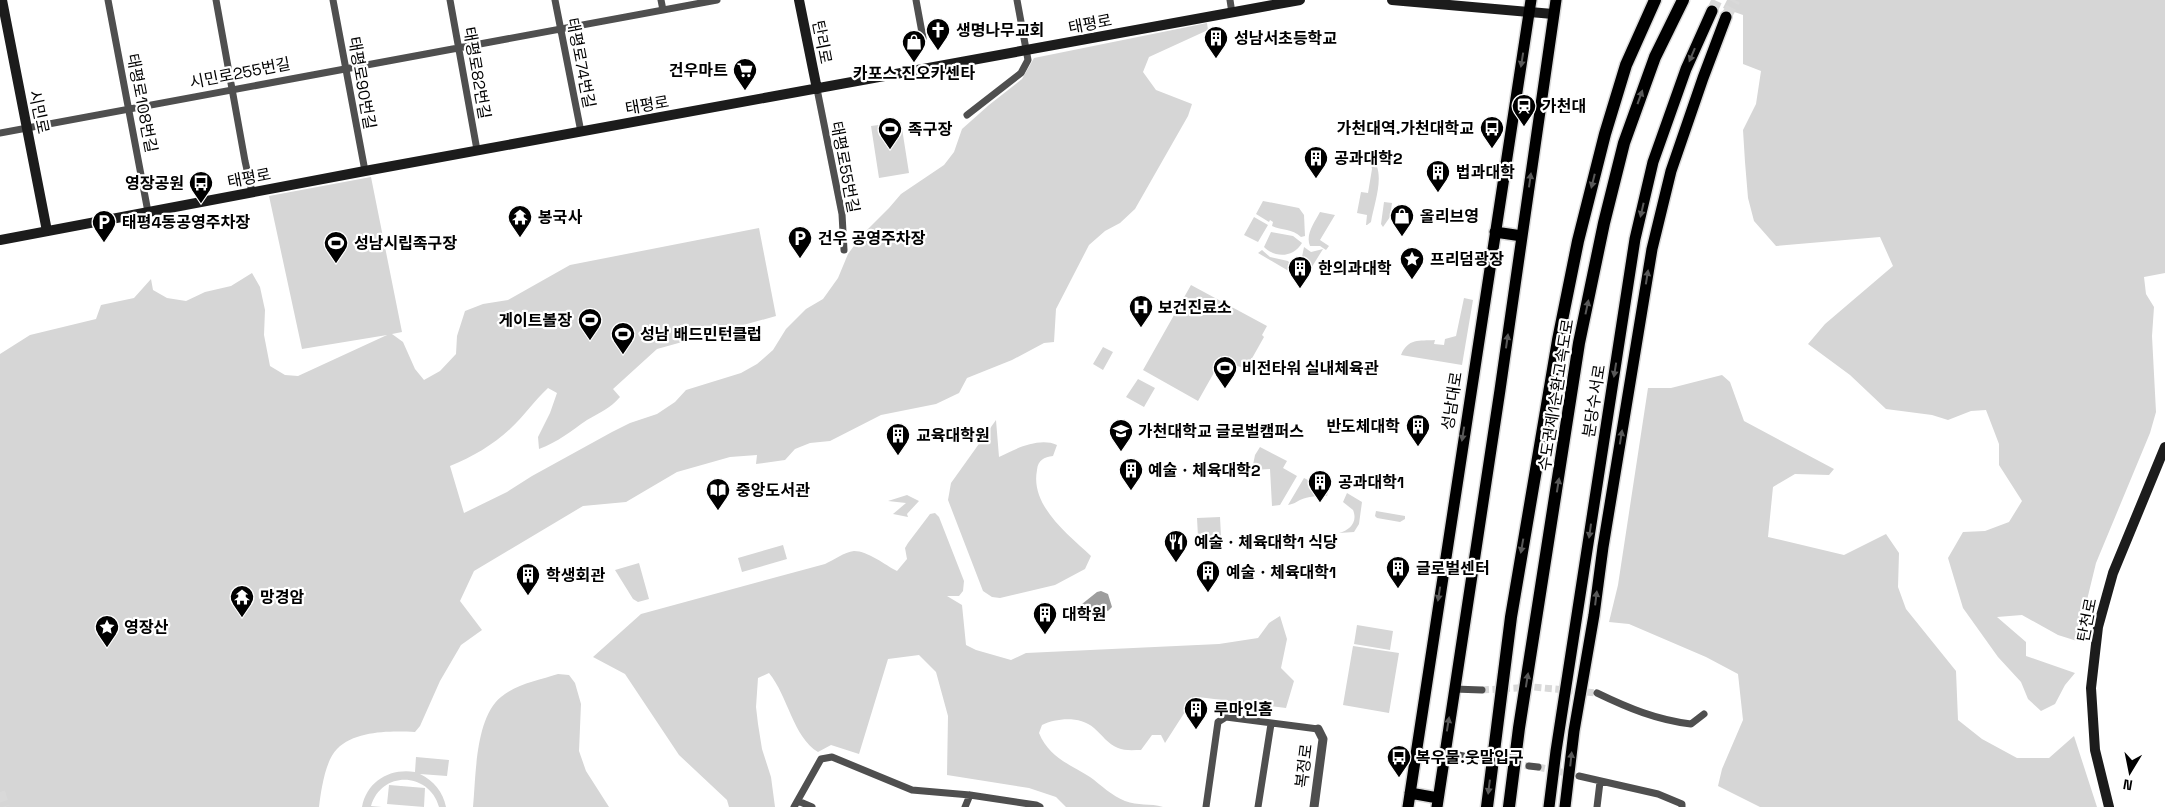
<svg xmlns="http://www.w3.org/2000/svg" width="2165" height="807" viewBox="0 0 2165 807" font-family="'Space Grotesk','Noto Sans KR',sans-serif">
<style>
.green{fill:#d6d6d6}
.water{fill:#9d9d9d}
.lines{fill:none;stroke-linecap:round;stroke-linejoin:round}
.minor-tunnel{stroke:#d9d9d9;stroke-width:7;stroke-dasharray:7 3.5;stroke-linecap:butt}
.secondary-tunnel{stroke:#d9d9d9;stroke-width:10;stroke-dasharray:10 5;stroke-linecap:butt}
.trunk-tunnel{stroke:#d9d9d9;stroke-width:11;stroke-dasharray:11 5.5;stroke-linecap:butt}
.primary-casing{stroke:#dbdbdb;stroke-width:14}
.trunk-casing{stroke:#dbdbdb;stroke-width:14}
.motorway-casing{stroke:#dbdbdb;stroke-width:15}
.minor{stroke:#4f4f4f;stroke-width:7}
.tertiary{stroke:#4f4f4f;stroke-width:9}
.secondary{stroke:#1c1c1c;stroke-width:10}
.primary{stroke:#000;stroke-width:11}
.trunk{stroke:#000;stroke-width:11}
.motorway{stroke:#000;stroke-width:12}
.oneway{fill:#595959}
.labels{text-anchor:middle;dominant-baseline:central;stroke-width:4.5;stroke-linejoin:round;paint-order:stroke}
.street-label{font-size:16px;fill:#000;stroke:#fff}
.poi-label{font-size:16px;font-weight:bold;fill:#000;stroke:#fff;text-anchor:start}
</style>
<rect width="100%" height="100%" fill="#fff"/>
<path class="green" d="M1727,0H2165V273L2144,277L2146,294L2154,307L2152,336L2156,412L2150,433L2096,563L2077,641L2058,635L2022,615L1997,617L2026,642V656L2075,673L2065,685L2055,704L2041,711L2028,699L2021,682L1998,657L1963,608L1948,558L1963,532L1985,531L2009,522L2022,501L1999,465V444L1986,410L1971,411L1948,420L1932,415L1886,409L1850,375L1808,344L1825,324L1893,266L1880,237L1776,246L1754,221L1748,198L1745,162L1743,130L1756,104L1761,71L1743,64V15L1723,8Z
M1207,23L1208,30L1149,57L1143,72L1156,90L1192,104L1188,116L1135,209L1120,223L1105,231L1089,245L1056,309L1054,342L1044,343L1012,360L967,378L959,393L936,404L881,415L830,441L810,443L795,449L785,460L756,464L757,455L730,457L677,472L626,502L583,506L474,571L460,601L482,630L461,645L440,681L420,726L415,732C392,731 356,730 337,749C325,761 321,791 319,807H0V354L30,335L96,319L101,305L134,298L151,279L153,290L167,298L186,301L205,292L231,286L252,273L260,287L265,310L264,335L270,366L285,375L298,376L387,335L302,349L269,196L371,177L402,332L392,334L403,342L415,369L424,380L440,371L456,354L457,336L465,311L483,304L508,300L570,265L759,228L776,316L657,349L613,389L620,397C611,408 599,413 587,420C571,431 558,442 539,449L538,437L550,413L557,393L548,388C534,401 524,416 510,429C493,445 472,457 450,466L464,513L507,492L532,476L612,432L630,423L657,414L675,402L686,390L741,373L757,364L773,350L786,329L806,309L823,299L838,278L848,254L862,235L889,208L901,194L944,165L954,152L962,129L989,105L1022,79L1034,58Z
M901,122L909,173L879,178L871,126Z
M1369,156C1388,169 1374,203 1371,222L1367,225H1366L1367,215L1357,213L1361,192L1368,193L1372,169Z
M1263,201L1299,208L1304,215L1305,236L1301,237C1292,228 1282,231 1272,226L1273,222L1270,220L1269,222L1256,214Z
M1384,202L1392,203L1390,217L1383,227L1381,224Z
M1320,212L1335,215L1320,240L1329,246L1326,250L1320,246H1310C1305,234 1315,222 1320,212Z
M1254,217L1268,225L1258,242L1244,235Z
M1271,232L1293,236L1302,243C1293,258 1275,258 1264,247Z
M1304,247L1311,252L1323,249L1310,270L1305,269L1301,262Z
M1262,250L1270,257L1288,261L1304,280L1258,253Z
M1191,285L1267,326L1262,335L1264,337L1246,369L1229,363L1227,366L1220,362L1198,401L1143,370Z
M1464,298L1473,300L1462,365L1401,355C1408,338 1419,341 1435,340L1434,344L1444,345L1445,339L1456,336Z
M1103,347L1113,352L1103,370L1093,364Z
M1722,375L1730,382L1744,421L1834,469L1829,475L1795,474L1773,487L1768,537L1844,555L1886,534L1899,553L1898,587L1906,609L1956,671L1958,720L1982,739L2017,758H2049L2074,736L2097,807H1760L1718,786L1722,769L1743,720L1738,674L1706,657L1629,624L1609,622L1618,585L1648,388H1671Z
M1138,379L1155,388L1144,407L1126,397Z
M996,420L999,457C1015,449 1039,437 1057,445L1053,456C1044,457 1038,460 1037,470C1030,506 1068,534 1091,556L1085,569L1055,585L1000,598L992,597L983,591L948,500L951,483Z
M1260,447L1287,461L1283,468L1297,476L1280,505L1272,506L1270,469L1252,470L1255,455Z
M1304,478L1310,481L1312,479L1329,488L1327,496C1319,496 1308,496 1300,500C1296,502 1294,504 1288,505Z
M1347,493L1362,502L1359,524L1354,532L1339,533C1350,530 1358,522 1353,510L1343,502Z
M907,495L919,501L907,514L908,517L893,514L906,503L888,501Z
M1376,511L1405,516V519L1400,522L1377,518L1375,516Z
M935,513L939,517L964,581L963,591L959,596H947L962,605L966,645L976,650L1011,660L1026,653L1219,644L1258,638L1269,623L1280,616L1287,639L1281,668L1294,681L1286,708L1198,697L1190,704L1165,743L1161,735H1152L1141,750C1134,750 1124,751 1118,748C1108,744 1102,735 1094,728C1080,716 1057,718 1042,725L1039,733C1049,757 1069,764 1090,777C1101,785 1112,796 1125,801C1138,806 1150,803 1163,807H1066L1056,797L1029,788L947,775L948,716L936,672L919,655L888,659L859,754L831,745L818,752C793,737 788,696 769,673L758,678L756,707L758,724L762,749L771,777L775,807H729L727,800L679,755L625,674L593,657L641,614L825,564C834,560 844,552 854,551C868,551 885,565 897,571L907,559L905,548L908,543L930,514Z
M1220,517L1221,536L1198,537L1197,518Z
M783,545L787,559L742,572L738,558Z
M639,563L649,599L638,602L633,599L615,570Z
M1357,625L1393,631L1390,650L1354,644Z
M1353,646L1399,653L1389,713L1343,705Z
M558,674L569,675L575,683L581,704L579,751L586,771L609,807H473C476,776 475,718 501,697C516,684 540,680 558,674Z
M416,757L449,760L447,776L420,774C434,781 443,792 446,807H439C429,772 382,770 371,806L382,807H362C367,781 390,768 415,772Z
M389,785L425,788L424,807L387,804Z"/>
<path class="water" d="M1101,591L1108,594L1112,607L1108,611L1102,609H1082V604L1097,592Z"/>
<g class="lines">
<path class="minor-tunnel" d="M1482,690L1533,687L1597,693
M1473,758L1529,766
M1538,767L1571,774"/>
<path class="secondary-tunnel" d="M0,792L5,807"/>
<path class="trunk-tunnel" d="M1712,11L1717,0
M1726,17L1735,0"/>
<g class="primary-casing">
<path id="primary" d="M1495,232L1522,236
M1410,793L1438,798
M1408,807L1531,0
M1437,807L1500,390L1556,0"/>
</g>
<g class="trunk-casing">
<path id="trunk" d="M1549,807L1556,751L1635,239L1653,162L1686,69L1712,11
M1565,807L1574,731L1594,615L1603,547L1652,249L1671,171L1703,78L1726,17"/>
</g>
<g class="motorway-casing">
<path id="motorway" d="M1487,807L1511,617L1558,340L1578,241L1605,134L1626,65L1655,0
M1509,807L1519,728L1579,343L1604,223L1624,143L1655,57L1683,0"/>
</g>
<path class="minor" d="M108,0L148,212
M216,0L245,161L252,192
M333,0L365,171
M450,0L477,150
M555,0L581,132
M661,0L663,10
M916,0L923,38
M1230,0L1232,13
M817,89L842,214L844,250
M967,115L1021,73L1028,60L1017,0
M0,133L717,0
M1454,689L1482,690
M1597,693C1628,708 1657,720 1691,724L1704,714
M1444,752L1473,758
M1529,766L1538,767
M1579,776L1658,794L1682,804V807
M798,801L812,807
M794,807L821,759L832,757L912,790L970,795L1036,805L1040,807
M965,807L970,795
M1206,807L1218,722L1226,717L1318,729
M1258,807L1271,724
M1597,807L1600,782"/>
<path class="tertiary" d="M1314,807L1323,739L1318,729"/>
<path class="secondary" d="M2,0L47,231
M799,0L817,89
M1392,0L1553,14
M0,240L365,171L1300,0
M2109,807L2095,750L2091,688L2098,627L2113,573L2165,447"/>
<use href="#primary" class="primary"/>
<use href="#trunk" class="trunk"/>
<use href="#motorway" class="motorway"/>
</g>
<defs><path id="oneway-solid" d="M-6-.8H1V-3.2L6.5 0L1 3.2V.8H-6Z" transform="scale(1.25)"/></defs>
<g class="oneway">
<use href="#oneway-solid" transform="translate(1692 55) rotate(113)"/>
<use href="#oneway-solid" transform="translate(1522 60) rotate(99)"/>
<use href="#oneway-solid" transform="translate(1640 97) rotate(-70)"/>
<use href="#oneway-solid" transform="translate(1530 180) rotate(-82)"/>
<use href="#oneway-solid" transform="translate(1593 181) rotate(104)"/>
<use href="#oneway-solid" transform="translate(1642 210) rotate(103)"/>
<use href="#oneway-solid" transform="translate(1647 277) rotate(-81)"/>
<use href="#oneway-solid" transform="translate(1587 307) rotate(-78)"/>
<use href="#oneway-solid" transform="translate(1507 341) rotate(-82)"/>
<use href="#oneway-solid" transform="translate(1615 370) rotate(99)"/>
<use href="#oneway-solid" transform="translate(1463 434) rotate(99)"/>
<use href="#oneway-solid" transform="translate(1621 437) rotate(-81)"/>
<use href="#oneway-solid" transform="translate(1558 485) rotate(-81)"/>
<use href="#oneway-solid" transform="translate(1590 531) rotate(98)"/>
<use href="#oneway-solid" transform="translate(1522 546) rotate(100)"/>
<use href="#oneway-solid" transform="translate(1439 594) rotate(99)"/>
<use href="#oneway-solid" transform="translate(1596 598) rotate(-83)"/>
<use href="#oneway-solid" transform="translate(1527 680) rotate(-81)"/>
<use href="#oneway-solid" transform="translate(1448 724) rotate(-81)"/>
<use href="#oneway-solid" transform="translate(1571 759) rotate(-84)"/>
<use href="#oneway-solid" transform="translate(1489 787) rotate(97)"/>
</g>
<defs>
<g id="church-pin" transform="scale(1.25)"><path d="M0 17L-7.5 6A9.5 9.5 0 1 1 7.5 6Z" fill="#000" stroke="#fff"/><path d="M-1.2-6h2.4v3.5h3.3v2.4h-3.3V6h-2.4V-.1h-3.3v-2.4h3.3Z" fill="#fff"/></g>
<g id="building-pin" transform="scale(1.25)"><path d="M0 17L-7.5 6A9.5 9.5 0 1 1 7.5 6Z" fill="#000" stroke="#fff"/><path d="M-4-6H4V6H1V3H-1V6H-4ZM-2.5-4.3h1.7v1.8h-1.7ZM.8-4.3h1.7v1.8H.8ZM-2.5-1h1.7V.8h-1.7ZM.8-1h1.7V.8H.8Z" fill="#fff"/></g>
<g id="shop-pin" transform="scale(1.25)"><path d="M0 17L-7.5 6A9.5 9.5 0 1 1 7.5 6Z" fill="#000" stroke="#fff"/><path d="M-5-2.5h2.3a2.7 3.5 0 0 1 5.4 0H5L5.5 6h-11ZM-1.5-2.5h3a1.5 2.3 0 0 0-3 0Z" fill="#fff"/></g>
<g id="supermarket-pin" transform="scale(1.25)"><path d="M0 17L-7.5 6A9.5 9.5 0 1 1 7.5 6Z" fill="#000" stroke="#fff"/><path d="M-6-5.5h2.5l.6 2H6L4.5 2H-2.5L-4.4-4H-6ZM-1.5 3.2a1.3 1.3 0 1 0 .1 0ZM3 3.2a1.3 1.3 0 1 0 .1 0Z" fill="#fff"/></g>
<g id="station-pin" transform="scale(1.25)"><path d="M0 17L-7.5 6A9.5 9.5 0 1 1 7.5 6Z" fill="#000" stroke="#fff"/><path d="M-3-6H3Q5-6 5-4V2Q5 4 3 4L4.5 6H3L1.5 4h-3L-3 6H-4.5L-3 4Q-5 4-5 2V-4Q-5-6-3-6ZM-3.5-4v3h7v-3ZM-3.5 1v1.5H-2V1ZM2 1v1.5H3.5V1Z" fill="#fff"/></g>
<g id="bus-pin" transform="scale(1.25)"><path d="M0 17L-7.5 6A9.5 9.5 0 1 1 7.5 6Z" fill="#000" stroke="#fff"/><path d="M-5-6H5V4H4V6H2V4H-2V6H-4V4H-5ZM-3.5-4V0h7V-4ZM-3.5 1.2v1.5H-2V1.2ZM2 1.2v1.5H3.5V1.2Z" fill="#fff"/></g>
<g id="stadium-pin" transform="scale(1.25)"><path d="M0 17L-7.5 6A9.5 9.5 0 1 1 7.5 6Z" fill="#000" stroke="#fff"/><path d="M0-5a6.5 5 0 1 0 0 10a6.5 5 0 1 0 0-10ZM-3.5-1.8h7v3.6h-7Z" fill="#fff"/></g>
<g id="temple-pin" transform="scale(1.25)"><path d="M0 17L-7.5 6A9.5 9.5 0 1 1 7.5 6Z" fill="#000" stroke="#fff"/><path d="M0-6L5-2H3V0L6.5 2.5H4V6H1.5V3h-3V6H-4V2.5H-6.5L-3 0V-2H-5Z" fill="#fff"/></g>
<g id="parking-pin" transform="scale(1.25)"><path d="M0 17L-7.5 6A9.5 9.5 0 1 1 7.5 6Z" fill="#000" stroke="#fff"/><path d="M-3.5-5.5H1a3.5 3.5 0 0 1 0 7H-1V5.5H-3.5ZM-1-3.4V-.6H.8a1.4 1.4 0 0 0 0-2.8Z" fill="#fff"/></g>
<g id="sight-pin" transform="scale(1.25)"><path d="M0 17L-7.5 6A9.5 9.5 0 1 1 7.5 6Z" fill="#000" stroke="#fff"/><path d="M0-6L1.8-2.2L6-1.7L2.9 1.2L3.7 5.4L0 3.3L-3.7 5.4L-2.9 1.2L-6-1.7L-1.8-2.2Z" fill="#fff"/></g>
<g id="hospital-pin" transform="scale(1.25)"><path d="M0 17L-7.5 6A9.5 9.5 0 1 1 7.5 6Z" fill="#000" stroke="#fff"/><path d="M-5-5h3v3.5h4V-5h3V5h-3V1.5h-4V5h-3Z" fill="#fff"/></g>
<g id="university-pin" transform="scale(1.25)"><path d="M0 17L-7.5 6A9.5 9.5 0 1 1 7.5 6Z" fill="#000" stroke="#fff"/><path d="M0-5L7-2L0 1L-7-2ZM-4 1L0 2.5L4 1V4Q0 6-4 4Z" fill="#fff"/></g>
<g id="library-pin" transform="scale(1.25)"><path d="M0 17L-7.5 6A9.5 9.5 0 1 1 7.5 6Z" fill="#000" stroke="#fff"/><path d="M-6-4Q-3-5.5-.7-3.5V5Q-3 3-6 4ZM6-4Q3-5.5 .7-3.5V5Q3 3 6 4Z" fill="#fff"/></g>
<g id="restaurant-pin" transform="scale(1.25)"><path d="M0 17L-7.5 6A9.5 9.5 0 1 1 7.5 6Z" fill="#000" stroke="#fff"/><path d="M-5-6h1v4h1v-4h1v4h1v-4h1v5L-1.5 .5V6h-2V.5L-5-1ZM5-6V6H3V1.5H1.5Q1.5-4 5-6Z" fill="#fff"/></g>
</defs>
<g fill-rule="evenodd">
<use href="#church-pin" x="938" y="30"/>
<use href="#building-pin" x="1216" y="38"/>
<use href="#shop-pin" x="914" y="42"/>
<use href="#supermarket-pin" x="745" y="70"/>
<use href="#station-pin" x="1524" y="106"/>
<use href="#bus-pin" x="1492" y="128"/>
<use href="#stadium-pin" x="890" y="129"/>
<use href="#building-pin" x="1316" y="158"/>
<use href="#building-pin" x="1438" y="172"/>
<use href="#bus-pin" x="201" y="183"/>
<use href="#shop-pin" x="1402" y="216"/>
<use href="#temple-pin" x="520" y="217"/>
<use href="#parking-pin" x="104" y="222"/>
<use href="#parking-pin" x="800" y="238"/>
<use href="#stadium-pin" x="336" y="243"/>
<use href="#sight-pin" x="1412" y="259"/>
<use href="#building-pin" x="1300" y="268"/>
<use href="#hospital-pin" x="1141" y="307"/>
<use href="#stadium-pin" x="590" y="320"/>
<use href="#stadium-pin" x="623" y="334"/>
<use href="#stadium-pin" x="1225" y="368"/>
<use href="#building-pin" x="1418" y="426"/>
<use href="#university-pin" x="1121" y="431"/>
<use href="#building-pin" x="898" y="435"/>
<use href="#building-pin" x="1131" y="470"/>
<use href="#building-pin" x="1320" y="482"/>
<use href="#library-pin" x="718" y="490"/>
<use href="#restaurant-pin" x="1176" y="542"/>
<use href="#building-pin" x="1398" y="568"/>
<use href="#building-pin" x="1208" y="572"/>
<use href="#building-pin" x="528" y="575"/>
<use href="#temple-pin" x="242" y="597"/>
<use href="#building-pin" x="1045" y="614"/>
<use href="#sight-pin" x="107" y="627"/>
<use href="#building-pin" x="1196" y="709"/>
<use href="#bus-pin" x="1399" y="757"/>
</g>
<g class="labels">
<g class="street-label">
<text transform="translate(1090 24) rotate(-11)">태평로</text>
<text transform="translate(822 42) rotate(79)">탄리로</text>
<text transform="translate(581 63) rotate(79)">태평로74번길</text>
<text transform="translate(240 73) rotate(-11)">시민로255번길</text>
<text transform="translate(477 73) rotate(80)">태평로82번길</text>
<text transform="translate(362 83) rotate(80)">태평로90번길</text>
<text transform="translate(142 103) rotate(79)">태평로108번길</text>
<text transform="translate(647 105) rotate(-10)">태평로</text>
<text transform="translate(39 112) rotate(78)">시민로</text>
<text transform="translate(845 167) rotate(79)">태평로55번길</text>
<text transform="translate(249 178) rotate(-11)">태평로</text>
<text transform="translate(1556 395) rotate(-81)">수도권제1순환고속도로</text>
<text transform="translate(1452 401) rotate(-81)">성남대로</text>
<text transform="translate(1594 401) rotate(-81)">분당수서로</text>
<text transform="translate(2087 620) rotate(-79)">탄천로</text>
<text transform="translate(1304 766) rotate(-83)">복정로</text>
</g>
<g class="poi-label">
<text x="956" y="30">생명나무교회</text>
<text x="1234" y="38">성남서초등학교</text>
<text x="728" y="70" text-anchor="end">건우마트</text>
<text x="914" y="73" text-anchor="middle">카포스 진오카센타</text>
<text x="1542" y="106">가천대</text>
<text x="1474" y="128" text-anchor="end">가천대역.가천대학교</text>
<text x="908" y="129">족구장</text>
<text x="1334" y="158">공과대학2</text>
<text x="1456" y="172">법과대학</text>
<text x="184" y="183" text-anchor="end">영장공원</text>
<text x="1420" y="216">올리브영</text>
<text x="538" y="217">봉국사</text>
<text x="122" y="222">태평4동공영주차장</text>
<text x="818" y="238">건우 공영주차장</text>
<text x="354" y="243">성남시립족구장</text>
<text x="1430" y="259">프리덤광장</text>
<text x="1318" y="268">한의과대학</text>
<text x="1158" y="307">보건진료소</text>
<text x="572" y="320" text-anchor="end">게이트볼장</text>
<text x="640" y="334">성남 배드민턴클럽</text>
<text x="1242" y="368">비전타워 실내체육관</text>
<text x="1400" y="426" text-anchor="end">반도체대학</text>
<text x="1138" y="431">가천대학교 글로벌캠퍼스</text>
<text x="916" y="435">교육대학원</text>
<text x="1148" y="470">예술ㆍ체육대학2</text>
<text x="1338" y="482">공과대학1</text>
<text x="736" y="490">중앙도서관</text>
<text x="1194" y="542">예술ㆍ체육대학1 식당</text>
<text x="1416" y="568">글로벌센터</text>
<text x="1226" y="572">예술ㆍ체육대학1</text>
<text x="546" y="575">학생회관</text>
<text x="260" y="597">망경암</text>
<text x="1062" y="614">대학원</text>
<text x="124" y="627">영장산</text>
<text x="1214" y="709">루마인홈</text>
<text x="1416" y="757">복우물.웃말입구</text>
</g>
</g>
<g transform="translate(2130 772) rotate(190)" stroke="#ffffff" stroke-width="4" paint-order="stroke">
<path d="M0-4L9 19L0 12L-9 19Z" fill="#000000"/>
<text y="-8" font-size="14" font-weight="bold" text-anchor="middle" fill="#000000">N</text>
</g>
</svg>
